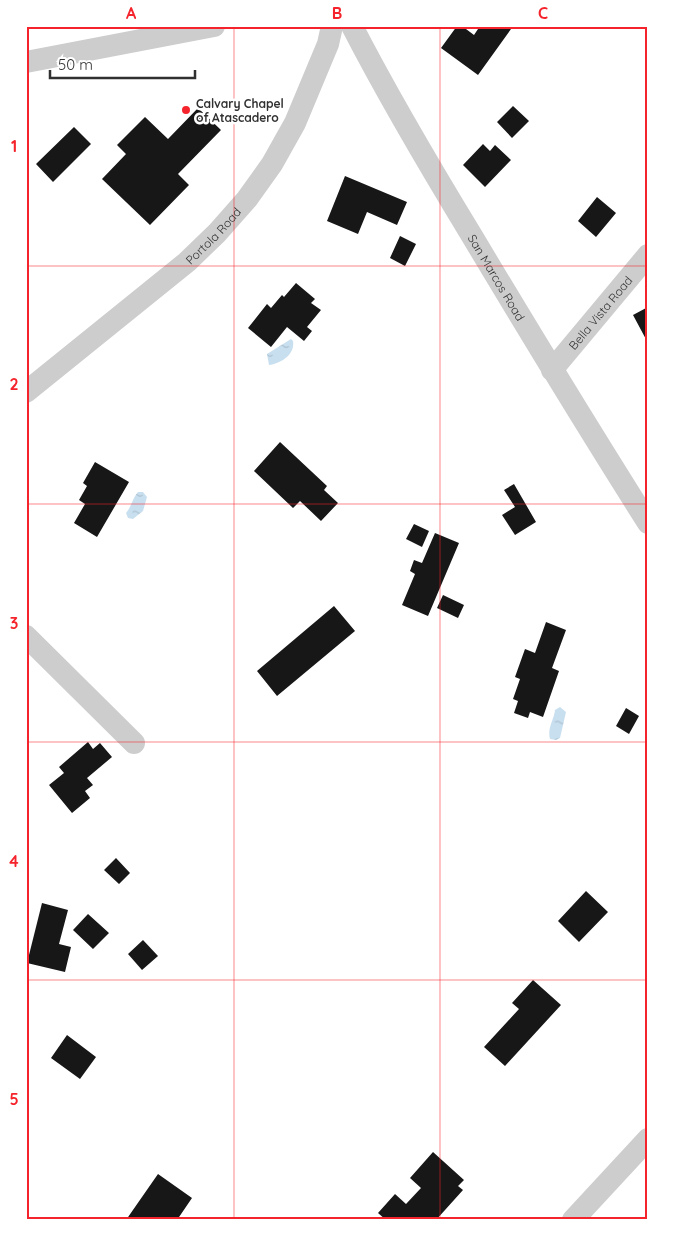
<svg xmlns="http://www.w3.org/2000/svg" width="674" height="1246" viewBox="0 0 674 1246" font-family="Quicksand,sans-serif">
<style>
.water{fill:url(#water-ripples)}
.building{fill:#171717}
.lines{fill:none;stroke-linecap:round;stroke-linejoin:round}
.minor{stroke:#cdcdcd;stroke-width:22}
.grid{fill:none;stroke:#f5242c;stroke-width:1;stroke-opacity:0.55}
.poi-dot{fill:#f5242c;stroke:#fff;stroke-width:2}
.labels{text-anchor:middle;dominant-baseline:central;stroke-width:5;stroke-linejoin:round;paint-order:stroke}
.poi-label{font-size:12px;font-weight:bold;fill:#303030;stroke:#fff;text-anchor:start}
.street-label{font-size:12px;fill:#303030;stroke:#fff}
.neatline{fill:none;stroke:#f5242c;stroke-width:2}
.grid-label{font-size:16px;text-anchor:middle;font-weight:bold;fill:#f5242c}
</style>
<defs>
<pattern id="water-ripples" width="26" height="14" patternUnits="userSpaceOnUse" patternTransform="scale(1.25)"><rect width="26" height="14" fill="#c8dff0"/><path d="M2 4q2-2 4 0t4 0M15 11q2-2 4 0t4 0" fill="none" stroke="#acc0ce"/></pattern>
</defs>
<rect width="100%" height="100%" fill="#fff"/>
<path class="water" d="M291,339L293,341C295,355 281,363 269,365L267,354Z
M138,492H143L147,497L143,511L133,519L128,518L126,513C132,506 132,499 138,492Z
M560,707L566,712L560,738L556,740L550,739C547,728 554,720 555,710Z"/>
<path class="building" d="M457,26H462L474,35L480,26H507L511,29L478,75L441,48Z
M513,106L529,121L512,138L497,122Z
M198,108L221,130L178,174L189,185L150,225L102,179L126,154L117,145L145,117L168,139Z
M74,127L91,144L53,182L36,164Z
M483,144L490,151L495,145L511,160L485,187L463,165Z
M345,176L407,202L397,225L367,212L358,234L327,221Z
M597,197L616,213L596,237L578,221Z
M400,236L416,244L405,266L390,258Z
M296,283L315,299L311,303L321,310L307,327L312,331L304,341L287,327L271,347L248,328L267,304L271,308L282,295L284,297Z
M648,307V343L633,315Z
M280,442L327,486L324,490L338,503L321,521L300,501L293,508L254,471Z
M95,462L129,482L97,537L74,523L85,504L79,500L87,486L83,483Z
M514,484L536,522L515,535L502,515L515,507L504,490Z
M414,524L429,531L422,547L406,539Z
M435,533L459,543L428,616L402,605L415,574L410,571L414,560L422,563Z
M443,595L464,605L458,618L437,608Z
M334,606L355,631L277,696L257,671Z
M546,622L566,630L552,668L559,671L543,717L530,712L528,718L514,713L518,701L513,699L520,679L515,677L525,649L535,653Z
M626,708L639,716L629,734L616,726Z
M88,742L93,749L100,743L112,757L87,778L93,785L85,791L90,798L72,813L49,785L64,773L59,767Z
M116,858L130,873L119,884L104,870Z
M586,891L608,912L579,942L558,921Z
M42,903L68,910L59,944L71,947L65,972L27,963Z
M88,914L109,933L93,949L73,930Z
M143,940L158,956L142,970L128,954Z
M533,980L561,1005L505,1066L484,1047L519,1009L512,1003Z
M67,1035L96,1057L80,1079L51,1058Z
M433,1152L464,1180L458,1186L463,1190L436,1220H386L378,1213L395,1194L406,1204L421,1188L410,1178Z
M158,1174L192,1198L177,1220H126Z"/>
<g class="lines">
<g class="minor">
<path id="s1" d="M352,26C389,98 430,167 472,236C530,333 588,428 648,523"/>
<path d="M26,62L214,26"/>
<path id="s2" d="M552,370L648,255"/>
<path id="s3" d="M26,392L187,262L217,233L247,199L272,164L295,123L328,44L332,26"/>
<path d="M26,636L134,743"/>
<path d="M573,1220L648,1139"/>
</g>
</g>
<path class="grid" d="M234,26V1220M440,26V1220M26,266H648M26,504H648M26,742H648M26,980H648"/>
<circle class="poi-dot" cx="186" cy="110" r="5"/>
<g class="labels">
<g class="poi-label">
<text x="196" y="103">Calvary Chapel<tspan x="196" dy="14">of Atascadero</tspan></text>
</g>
<g class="street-label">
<text stroke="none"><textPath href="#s3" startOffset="244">Portola Road</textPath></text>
<text stroke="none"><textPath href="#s1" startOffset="290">San Marcos Road</textPath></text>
<text stroke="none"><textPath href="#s2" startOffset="75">Bella Vista Road</textPath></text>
</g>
</g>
<rect width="674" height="1246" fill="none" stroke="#ffffff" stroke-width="55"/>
<path d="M50 70v8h145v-8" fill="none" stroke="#303030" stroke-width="2.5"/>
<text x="58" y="70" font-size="15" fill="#303030" stroke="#ffffff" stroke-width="4" paint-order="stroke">50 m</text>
<rect x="28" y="28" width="618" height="1190" class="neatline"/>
<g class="grid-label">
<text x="131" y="19">A</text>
<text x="337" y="19">B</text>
<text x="543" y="19">C</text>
<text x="14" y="152">1</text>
<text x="14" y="390">2</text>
<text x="14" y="629">3</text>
<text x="14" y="867">4</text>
<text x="14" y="1105">5</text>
</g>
</svg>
